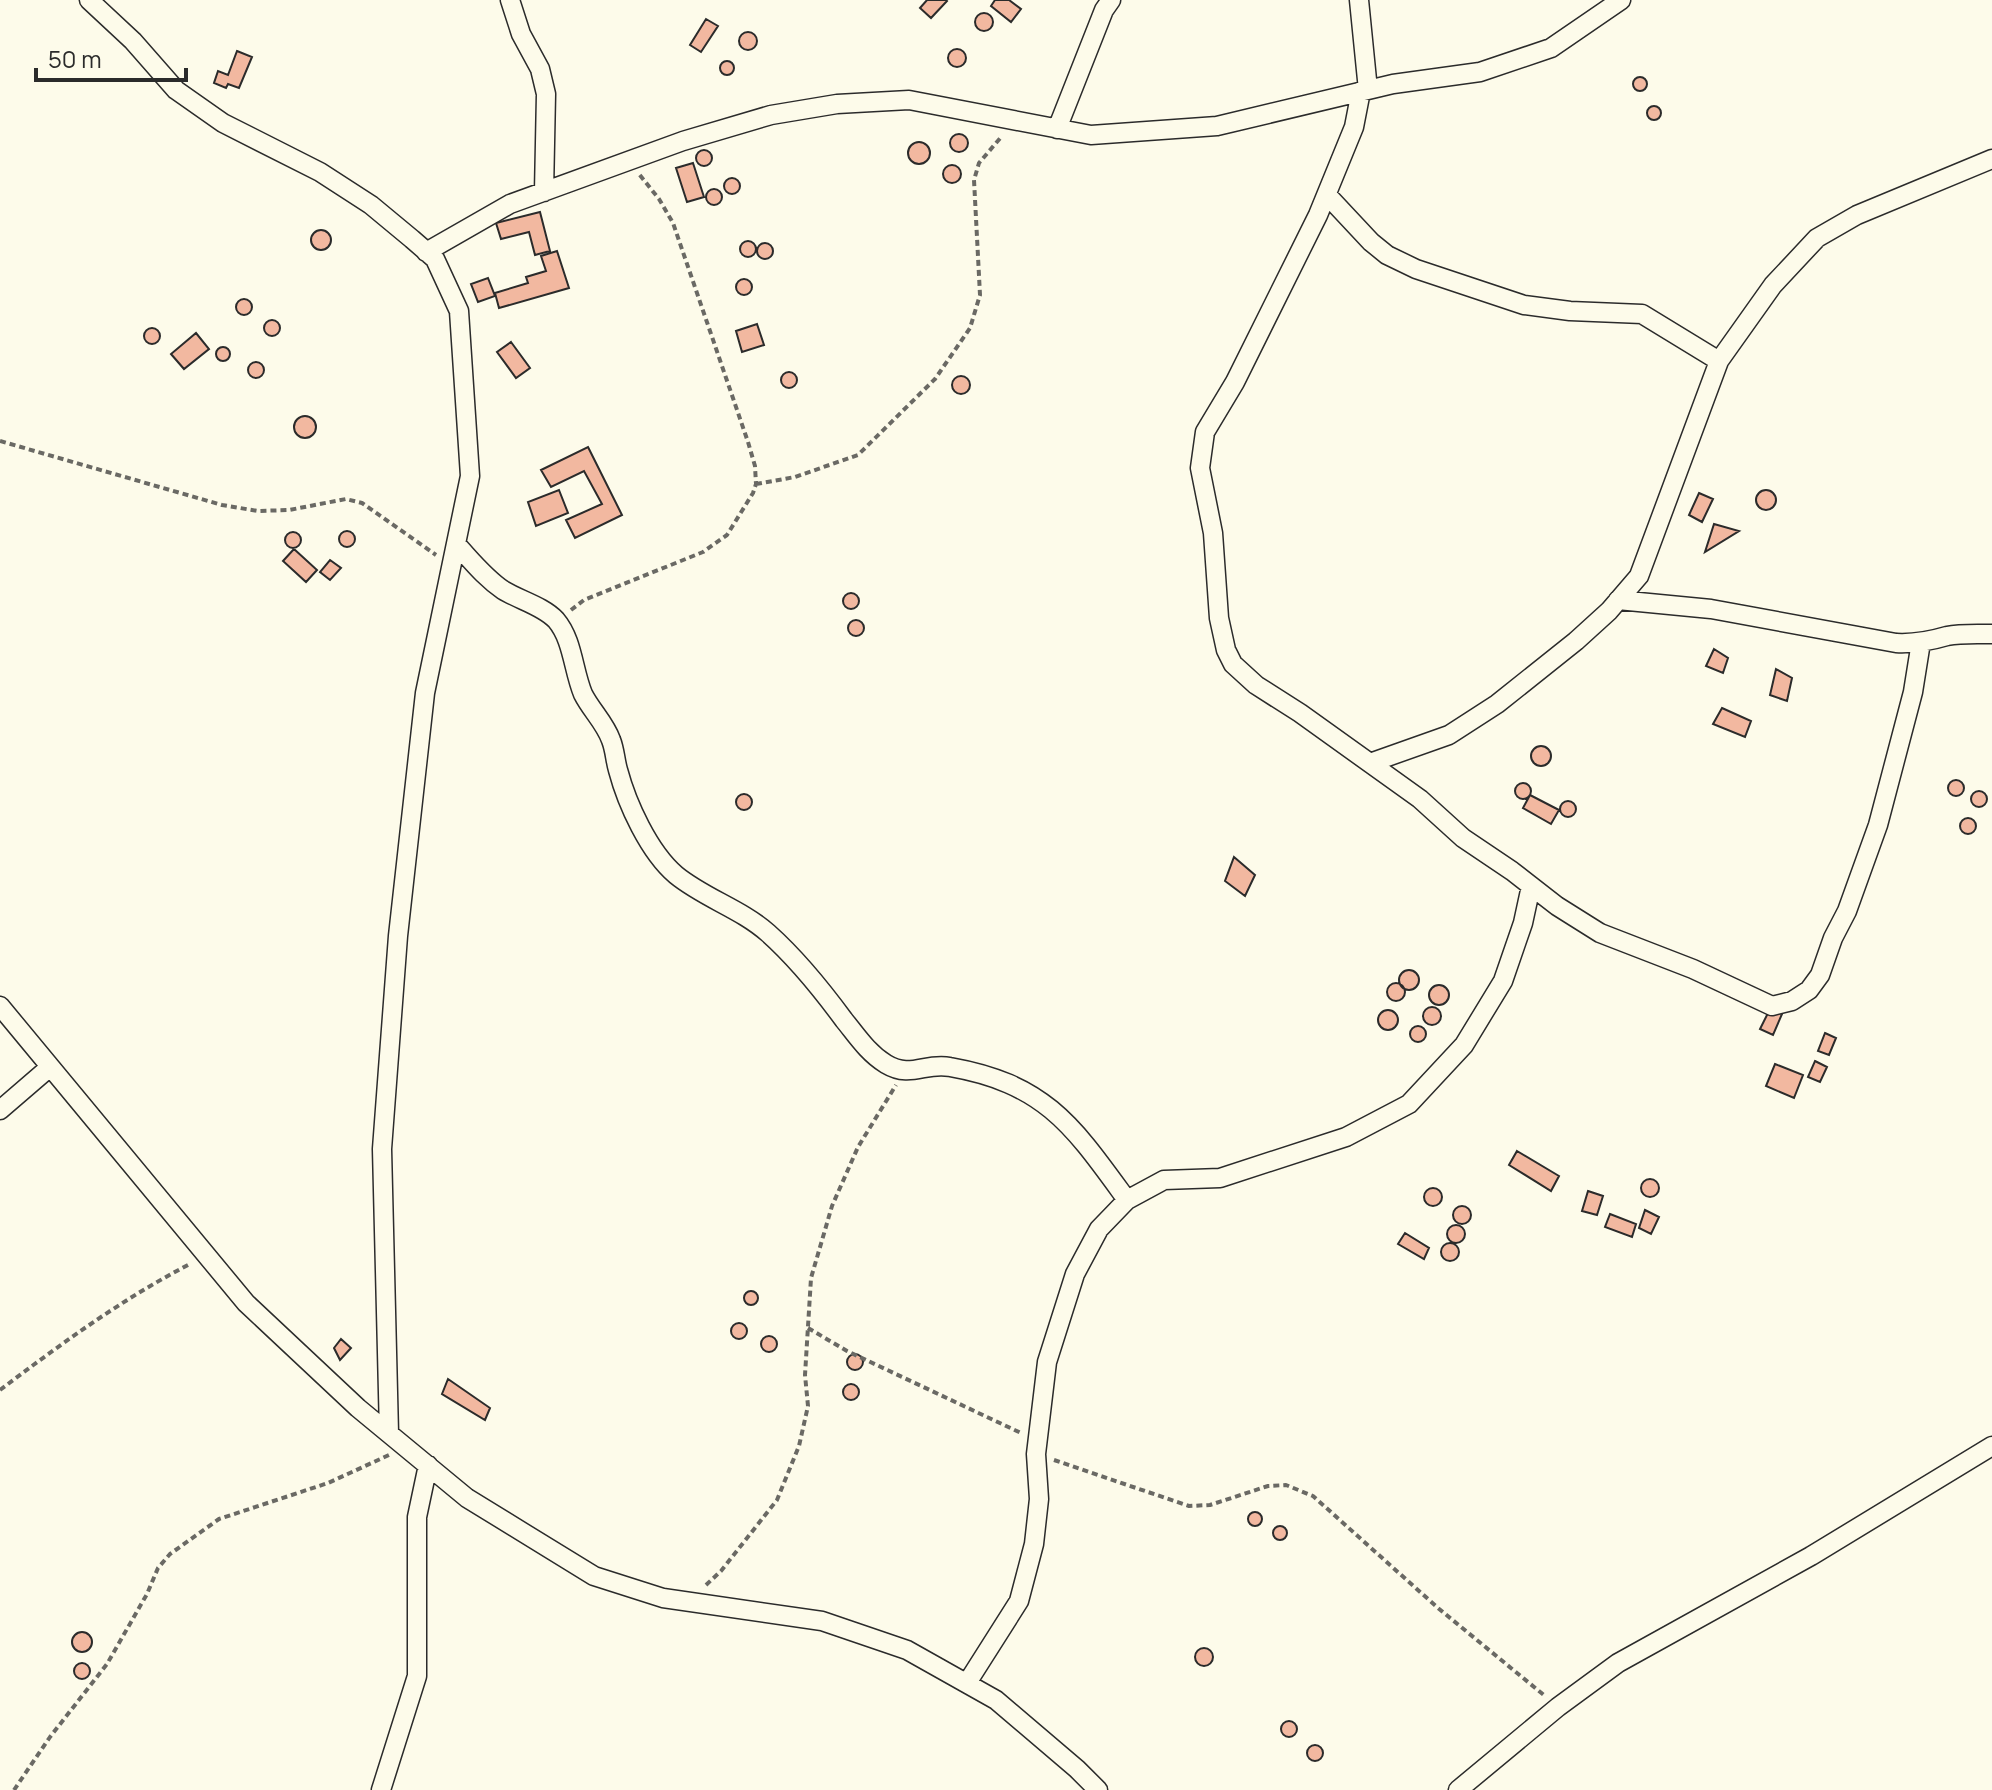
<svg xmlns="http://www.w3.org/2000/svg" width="1992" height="1790" viewBox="0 0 1992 1790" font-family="Manrope,sans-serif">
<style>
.building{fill:#f2b8a0;stroke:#2b2b2b;stroke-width:2}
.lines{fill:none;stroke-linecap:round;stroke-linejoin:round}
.minor-casing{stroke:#2b2b2b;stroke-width:21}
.path{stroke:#6a6964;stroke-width:4;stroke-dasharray:6 4;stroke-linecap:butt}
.minor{stroke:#fdfbea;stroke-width:18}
</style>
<rect width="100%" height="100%" fill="#fdfbea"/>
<path class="building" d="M927,0H946L947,1L931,18L920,8Z
M995,0H1009L1021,9L1011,22L991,6Z
M975 22a9 9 0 1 1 18 0a9 9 0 1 1-18 0Z
M706,19L718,26L701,52L690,45Z
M739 41a9 9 0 1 1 18 0a9 9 0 1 1-18 0Z
M948 58a9 9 0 1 1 18 0a9 9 0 1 1-18 0Z
M237,51L252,57L239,88L228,84L226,88L214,83L218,71L228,75Z
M720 68a7 7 0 1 1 14 0a7 7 0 1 1-14 0Z
M1633 84a7 7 0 1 1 14 0a7 7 0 1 1-14 0Z
M1647 113a7 7 0 1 1 14 0a7 7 0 1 1-14 0Z
M950 143a9 9 0 1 1 18 0a9 9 0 1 1-18 0Z
M908 153a11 11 0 1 1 22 0a11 11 0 1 1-22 0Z
M696 158a8 8 0 1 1 16 0a8 8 0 1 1-16 0Z
M693,163L704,197L687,202L676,168Z
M943 174a9 9 0 1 1 18 0a9 9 0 1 1-18 0Z
M724 186a8 8 0 1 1 16 0a8 8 0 1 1-16 0Z
M706 197a8 8 0 1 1 16 0a8 8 0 1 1-16 0Z
M540,212L550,251L535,255L529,232L501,239L496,223Z
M311 240a10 10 0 1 1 20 0a10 10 0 1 1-20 0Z
M740 249a8 8 0 1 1 16 0a8 8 0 1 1-16 0Z
M757 251a8 8 0 1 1 16 0a8 8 0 1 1-16 0Z
M557,251L569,288L499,308L495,293L528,283L526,277L546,271L541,256Z
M488,278L495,296L478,302L471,284Z
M736 287a8 8 0 1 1 16 0a8 8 0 1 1-16 0Z
M236 307a8 8 0 1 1 16 0a8 8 0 1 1-16 0Z
M264 328a8 8 0 1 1 16 0a8 8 0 1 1-16 0Z
M757,324L764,345L742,352L736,331Z
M144 336a8 8 0 1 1 16 0a8 8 0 1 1-16 0Z
M196,333L209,349L184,369L171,354Z
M511,342L530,368L516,378L497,352Z
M216 354a7 7 0 1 1 14 0a7 7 0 1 1-14 0Z
M248 370a8 8 0 1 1 16 0a8 8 0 1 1-16 0Z
M781 380a8 8 0 1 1 16 0a8 8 0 1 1-16 0Z
M952 385a9 9 0 1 1 18 0a9 9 0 1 1-18 0Z
M294 427a11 11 0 1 1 22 0a11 11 0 1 1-22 0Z
M588,447L622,515L575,538L566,520L602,504L584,471L551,487L541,470Z
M559,490L568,513L536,526L528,502Z
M1756 500a10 10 0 1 1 20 0a10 10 0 1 1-20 0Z
M1699,493L1713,499L1702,522L1689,515Z
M1714,524L1739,531L1705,552Z
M339 539a8 8 0 1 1 16 0a8 8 0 1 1-16 0Z
M285 540a8 8 0 1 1 16 0a8 8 0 1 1-16 0Z
M294,549L317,570L306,582L283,561Z
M330,560L341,568L330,580L320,572Z
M843 601a8 8 0 1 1 16 0a8 8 0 1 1-16 0Z
M848 628a8 8 0 1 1 16 0a8 8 0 1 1-16 0Z
M1714,649L1728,658L1723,673L1706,666Z
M1776,669L1792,678L1787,701L1770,695Z
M1722,708L1751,721L1745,737L1713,724Z
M1531 756a10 10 0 1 1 20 0a10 10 0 1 1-20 0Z
M1948 788a8 8 0 1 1 16 0a8 8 0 1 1-16 0Z
M1515 791a8 8 0 1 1 16 0a8 8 0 1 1-16 0Z
M1971 799a8 8 0 1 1 16 0a8 8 0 1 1-16 0Z
M736 802a8 8 0 1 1 16 0a8 8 0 1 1-16 0Z
M1530,795L1559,810L1551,824L1523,808Z
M1560 809a8 8 0 1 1 16 0a8 8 0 1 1-16 0Z
M1960 826a8 8 0 1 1 16 0a8 8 0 1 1-16 0Z
M1234,857L1255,875L1245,896L1225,881Z
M1399 980a10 10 0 1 1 20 0a10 10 0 1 1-20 0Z
M1387 992a9 9 0 1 1 18 0a9 9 0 1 1-18 0Z
M1429 995a10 10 0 1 1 20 0a10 10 0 1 1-20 0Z
M1423 1016a9 9 0 1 1 18 0a9 9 0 1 1-18 0Z
M1770,1009L1782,1014L1773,1035L1760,1029Z
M1378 1020a10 10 0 1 1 20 0a10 10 0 1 1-20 0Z
M1410 1034a8 8 0 1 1 16 0a8 8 0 1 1-16 0Z
M1825,1033L1836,1038L1829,1055L1818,1051Z
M1815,1061L1827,1067L1820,1082L1808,1077Z
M1775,1064L1803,1075L1794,1098L1766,1086Z
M1517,1151L1559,1176L1551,1191L1509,1165Z
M1641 1188a9 9 0 1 1 18 0a9 9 0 1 1-18 0Z
M1424 1197a9 9 0 1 1 18 0a9 9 0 1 1-18 0Z
M1588,1191L1603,1196L1597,1215L1582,1211Z
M1453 1215a9 9 0 1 1 18 0a9 9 0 1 1-18 0Z
M1645,1210L1659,1217L1651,1234L1639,1228Z
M1610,1214L1636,1224L1632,1237L1605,1227Z
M1447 1234a9 9 0 1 1 18 0a9 9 0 1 1-18 0Z
M1405,1233L1429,1248L1424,1259L1398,1244Z
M1441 1252a9 9 0 1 1 18 0a9 9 0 1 1-18 0Z
M744 1298a7 7 0 1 1 14 0a7 7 0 1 1-14 0Z
M731 1331a8 8 0 1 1 16 0a8 8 0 1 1-16 0Z
M761 1344a8 8 0 1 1 16 0a8 8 0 1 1-16 0Z
M341,1339L351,1348L340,1360L334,1348Z
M847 1362a8 8 0 1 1 16 0a8 8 0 1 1-16 0Z
M448,1379L490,1408L485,1420L442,1394Z
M843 1392a8 8 0 1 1 16 0a8 8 0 1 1-16 0Z
M1248 1519a7 7 0 1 1 14 0a7 7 0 1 1-14 0Z
M1273 1533a7 7 0 1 1 14 0a7 7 0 1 1-14 0Z
M72 1642a10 10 0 1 1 20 0a10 10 0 1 1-20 0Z
M1195 1657a9 9 0 1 1 18 0a9 9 0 1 1-18 0Z
M74 1671a8 8 0 1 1 16 0a8 8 0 1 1-16 0Z
M1281 1729a8 8 0 1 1 16 0a8 8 0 1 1-16 0Z
M1307 1753a8 8 0 1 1 16 0a8 8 0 1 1-16 0Z"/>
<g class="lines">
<g class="minor-casing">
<path id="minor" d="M89,0L133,41L176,90L223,123L320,172L371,205L412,239L435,259L459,311L470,476L425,693L398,936L382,1149L389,1433
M510,0L521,34L540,69L546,94L544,192
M1359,0L1368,90
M1361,91L1354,127L1318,215L1235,382L1205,432L1200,468L1213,533L1219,618L1226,650L1233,664L1256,685L1300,713L1420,799L1463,838L1512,871L1557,906L1600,933L1693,969L1772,1006L1792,1001L1809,990L1820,975L1833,938L1847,911L1878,825L1913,692L1921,642
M1057,129L1104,10L1111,0
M1327,195L1371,242L1387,255L1416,269L1524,305L1570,311L1642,314L1719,361
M426,252L510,204L683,141L771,115L837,104L909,100L1091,135L1217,126L1393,84L1480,72L1551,48L1621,0
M456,544C471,560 484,577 503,590C519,600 543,606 556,620C573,640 573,670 583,694C591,710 605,723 611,740C615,750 615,760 618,770C627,804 649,852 676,875C704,898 741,909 768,933C796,958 822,990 844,1020C857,1036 868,1053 886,1064C911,1079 925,1062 950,1067C1046,1084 1073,1126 1127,1200
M1618,600L1711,609L1896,643C1915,644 1930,641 1947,636C1961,633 1978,634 1992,634
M1370,763L1449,735L1497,704L1576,641L1609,611L1639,576L1719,361L1773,285L1817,238L1857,215L1992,159
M0,1006L246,1303L358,1408L467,1498L594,1576L663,1598L822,1621L907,1650L996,1700L1077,1769L1098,1790
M0,1110L50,1067
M967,1683L1019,1601L1034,1544L1039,1499L1036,1454L1047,1362L1075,1274L1099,1229L1127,1200L1164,1180L1220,1178L1346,1137L1409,1104L1464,1045L1503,981L1523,923L1531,886
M381,1790L417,1676V1517L428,1465
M1458,1790L1558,1707L1618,1663L1811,1556L1992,1446"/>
</g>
<path class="path" d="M0,441L222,505L258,511L289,510L346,499L362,503L436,555
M756,484L795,477L858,455L935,379L970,328L980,295L974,180L979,163L1002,136
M571,610L584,600L703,552L727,535L753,493L756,484L755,466L748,442L673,223L659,199L639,174
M808,1328L847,1351L1021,1433
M0,1390C61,1344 122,1299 190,1264
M1054,1460L1189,1506L1210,1505L1268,1486L1286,1485L1313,1496L1438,1608L1545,1696
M706,1585L721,1571L777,1500L799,1446L808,1406L805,1375L811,1278L832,1206L858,1147L896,1085
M14,1790L50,1737L107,1664L147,1594L158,1568L170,1554L219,1519L328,1483L389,1455"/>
<use href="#minor" class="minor"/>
</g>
<path d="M36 68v12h150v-12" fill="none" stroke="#2b2b2b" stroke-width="4"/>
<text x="48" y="68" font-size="24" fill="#2b2b2b" stroke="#fdfbea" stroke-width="6" paint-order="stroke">50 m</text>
</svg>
